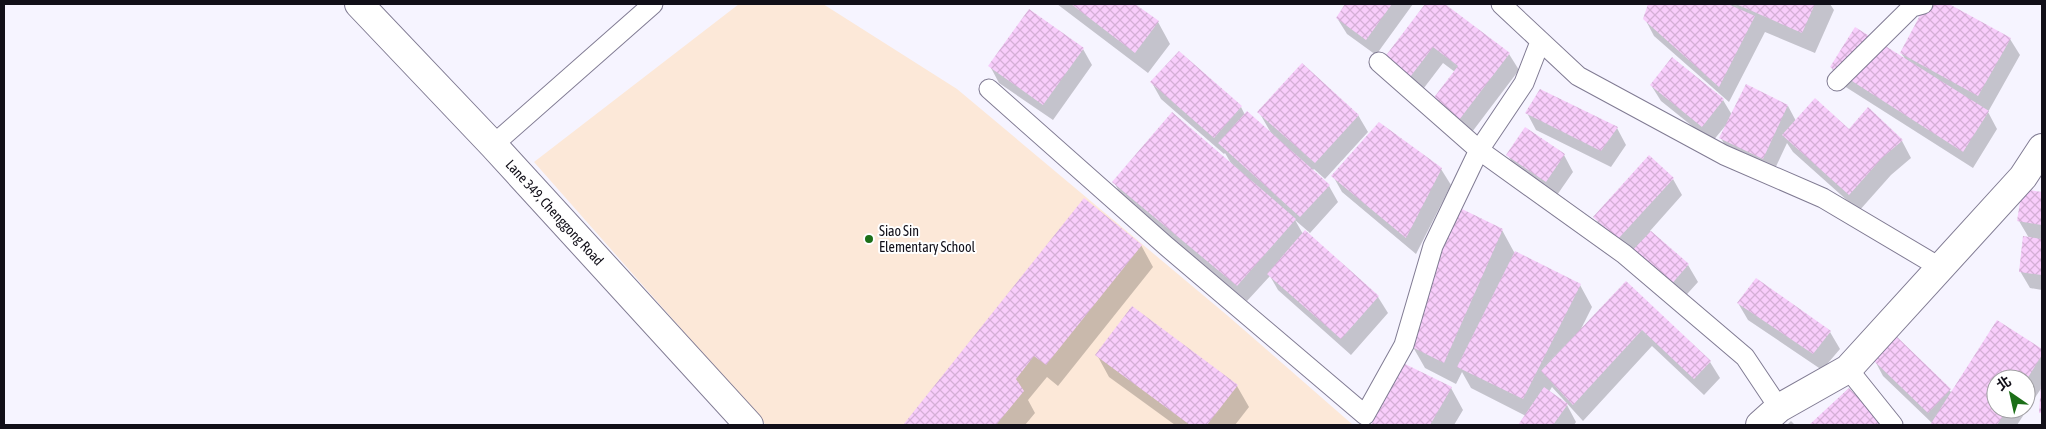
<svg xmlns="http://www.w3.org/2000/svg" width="2046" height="429" viewBox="0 0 2046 429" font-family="'Asap Condensed','Noto Sans TC',sans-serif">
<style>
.education{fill:#fce8d8}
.shadow{fill:#0003;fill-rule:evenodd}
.building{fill:url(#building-cross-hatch)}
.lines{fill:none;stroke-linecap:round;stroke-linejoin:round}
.lane-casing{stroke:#807b93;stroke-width:21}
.street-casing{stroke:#807b93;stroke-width:30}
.secondary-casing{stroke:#807b93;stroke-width:30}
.lane{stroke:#fff;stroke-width:19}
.street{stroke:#fff;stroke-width:28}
.secondary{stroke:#fff;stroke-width:28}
.poi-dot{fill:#1c6f18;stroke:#fff;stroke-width:2}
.labels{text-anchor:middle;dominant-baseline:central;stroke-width:4;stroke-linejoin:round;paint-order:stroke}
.street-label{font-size:14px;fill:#110f18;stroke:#fff}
.poi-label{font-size:14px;fill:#110f18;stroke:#fff;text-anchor:start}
</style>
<defs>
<pattern id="building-cross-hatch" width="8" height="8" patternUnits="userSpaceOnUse" patternTransform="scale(1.25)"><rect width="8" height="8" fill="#f8cdfb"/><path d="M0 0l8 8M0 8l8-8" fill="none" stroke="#d4afd6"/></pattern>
</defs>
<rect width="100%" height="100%" fill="#f6f4ff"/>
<path class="education" d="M739,4H823L957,89L1228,316L1353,425H766L534,162Z"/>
<path class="shadow" d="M1057,4H1133L1158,22L1170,44L1148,73Z
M1347,4H1413L1376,55L1347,34L1337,18Z
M1427,4H1443L1509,54L1519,70L1466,140L1431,104L1455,72L1443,63L1414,101L1380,66Z
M1649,4L1729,6L1728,4H1830L1834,10L1815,53L1765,32L1729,102L1654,36L1645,19Z
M1928,4H1946L2010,39L2020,55L1988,112L1997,129L1973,168L1841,84L1831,67L1906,60L1901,53Z
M1083,49L1092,65L1053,120L999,83L990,66Z
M1673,59L1723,100L1732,115L1788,106L1796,121L1902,141L1911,158L1891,175L1859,211L1793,152L1787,143L1772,175L1730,155L1721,138L1726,125L1712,142L1661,101L1651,85Z
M1152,83L1241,107L1245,115L1271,133L1259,112L1358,115L1368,132L1325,179L1314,169L1312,171L1329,186L1338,202L1310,233L1295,220L1303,234L1378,297L1388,313L1351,355L1278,290L1270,276L1247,301L1123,199L1114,182L1232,165L1225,153L1224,154L1161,99Z
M1527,113L1617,128L1626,145L1611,167L1536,130Z
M1508,155H1564L1573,172L1555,198L1517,172Z
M1441,169L1451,185L1416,254L1342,192L1333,176Z
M1673,179L1682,195L1650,231L1688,265L1698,282L1679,303L1604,234L1595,217Z
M2023,191L2042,193V290L2030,288L2020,271L2029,238L2019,221Z
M1084,200L1141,245L1153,267L1058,386L1047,377L1028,400L1035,413L1025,425H905Z
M1502,230L1514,252L1580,285L1592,307L1581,329L1626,282L1710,362L1720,378L1704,395L1652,346L1583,421L1552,387L1549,392L1567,405L1576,422L1574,425H1520L1526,416L1471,388L1462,372L1456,384L1425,368L1413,347Z
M1738,303L1830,332L1840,349L1822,370L1748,320Z
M1998,322L2042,350V415V387L2017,425H1931L1932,423L1883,376L1874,359L1896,337L1952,393ZM1996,379H2026V409H1996Z
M1097,355L1237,386L1249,407L1235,425H1175L1109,377Z
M1406,366L1451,388L1463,410L1454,425H1373Z
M1848,389L1883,425H1811Z
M1791,421L1795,425H1787Z"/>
<path class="building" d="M1071,4H1135L1159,21L1135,53Z
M1345,4H1392L1366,40L1336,18Z
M1425,4H1445L1510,53L1456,124L1429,104L1458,66L1433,47L1404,85L1378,66Z
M1648,4H1728L1755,16L1719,87L1643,19Z
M1736,4H1815L1802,33Z
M1926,4H1949L2011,38L1978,96L1900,53Z
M1029,9L1084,48L1043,105L988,66Z
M1855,27L1989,111L1963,152L1830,67Z
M1179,51L1242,106L1214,138L1150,82Z
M1672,57L1724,99L1702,127L1650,85Z
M1302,63L1359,115L1315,163L1257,112Z
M1746,84L1788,105L1763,159L1719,138Z
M1540,89L1618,127L1601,151L1525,113Z
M1815,98L1849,129L1868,107L1903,140L1882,158L1849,195L1782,135Z
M1247,111L1330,185L1300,217L1218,143Z
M1172,112L1296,219L1237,286L1112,182Z
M1379,122L1442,168L1406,238L1331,176Z
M1525,127L1565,154L1546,182L1506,155Z
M1649,155L1674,178L1618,239L1593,217Z
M2022,189L2042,192V225L2017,221Z
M1084,198L1142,245L1046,365L1034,356L1016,379L1024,391L996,425H903Z
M1462,209L1503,229L1444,363L1412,347L1438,247Z
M1305,230L1379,296L1341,339L1267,274Z
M1651,231L1689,264L1669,287L1631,252Z
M2023,236L2042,239V275L2019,272Z
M1515,251L1581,284L1523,399L1457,367Z
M1756,278L1831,331L1813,354L1737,303Z
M1626,281L1711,361L1694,379L1642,330L1573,405L1541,371Z
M1132,306L1238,385L1207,425H1190L1095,355Z
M1997,320L2042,349V355L2027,379H1996V409H2008L1997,425H1930Z
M1895,335L1951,389L1928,413L1872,359Z
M1405,364L1452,387L1430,425H1371Z
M2041,384H2042V413H2039Z
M1544,387L1568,404L1553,425H1518Z
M1849,388L1885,425H1809Z"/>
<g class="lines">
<g class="lane-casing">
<path id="lane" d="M1501,4L1578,76L1724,155L1823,198L1941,268
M1379,62L1479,150L1624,254L1745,357L1779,408
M1837,81L1912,7L1923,4
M989,89L1165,245L1365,415L1404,345L1433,246L1479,150L1524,83L1540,42
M493,145L653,4
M1848,369L1893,425"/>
</g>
<g class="street-casing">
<g id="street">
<path id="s1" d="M359,4L493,145L749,425"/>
</g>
</g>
<g class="secondary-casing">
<path id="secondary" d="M1760,425L1779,408L1848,369L2023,177L2042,148"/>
</g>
<use href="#lane" class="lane"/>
<use href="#street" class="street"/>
<use href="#secondary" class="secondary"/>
</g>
<circle class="poi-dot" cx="869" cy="239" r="5"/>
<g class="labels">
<g class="street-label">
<text stroke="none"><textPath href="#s1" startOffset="286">Lane 349, Chenggong Road</textPath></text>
</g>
<g class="poi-label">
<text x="879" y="231">Siao Sin<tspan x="879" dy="16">Elementary School</tspan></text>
</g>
</g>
<rect width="2046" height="429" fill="none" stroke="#110f18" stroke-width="10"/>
<g transform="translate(2011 394) rotate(326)"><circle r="24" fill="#ffffff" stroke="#a09fa3"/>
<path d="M0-4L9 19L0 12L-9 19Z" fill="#1c6f18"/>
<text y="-8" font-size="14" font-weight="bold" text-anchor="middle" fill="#110f18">北</text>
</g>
</svg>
